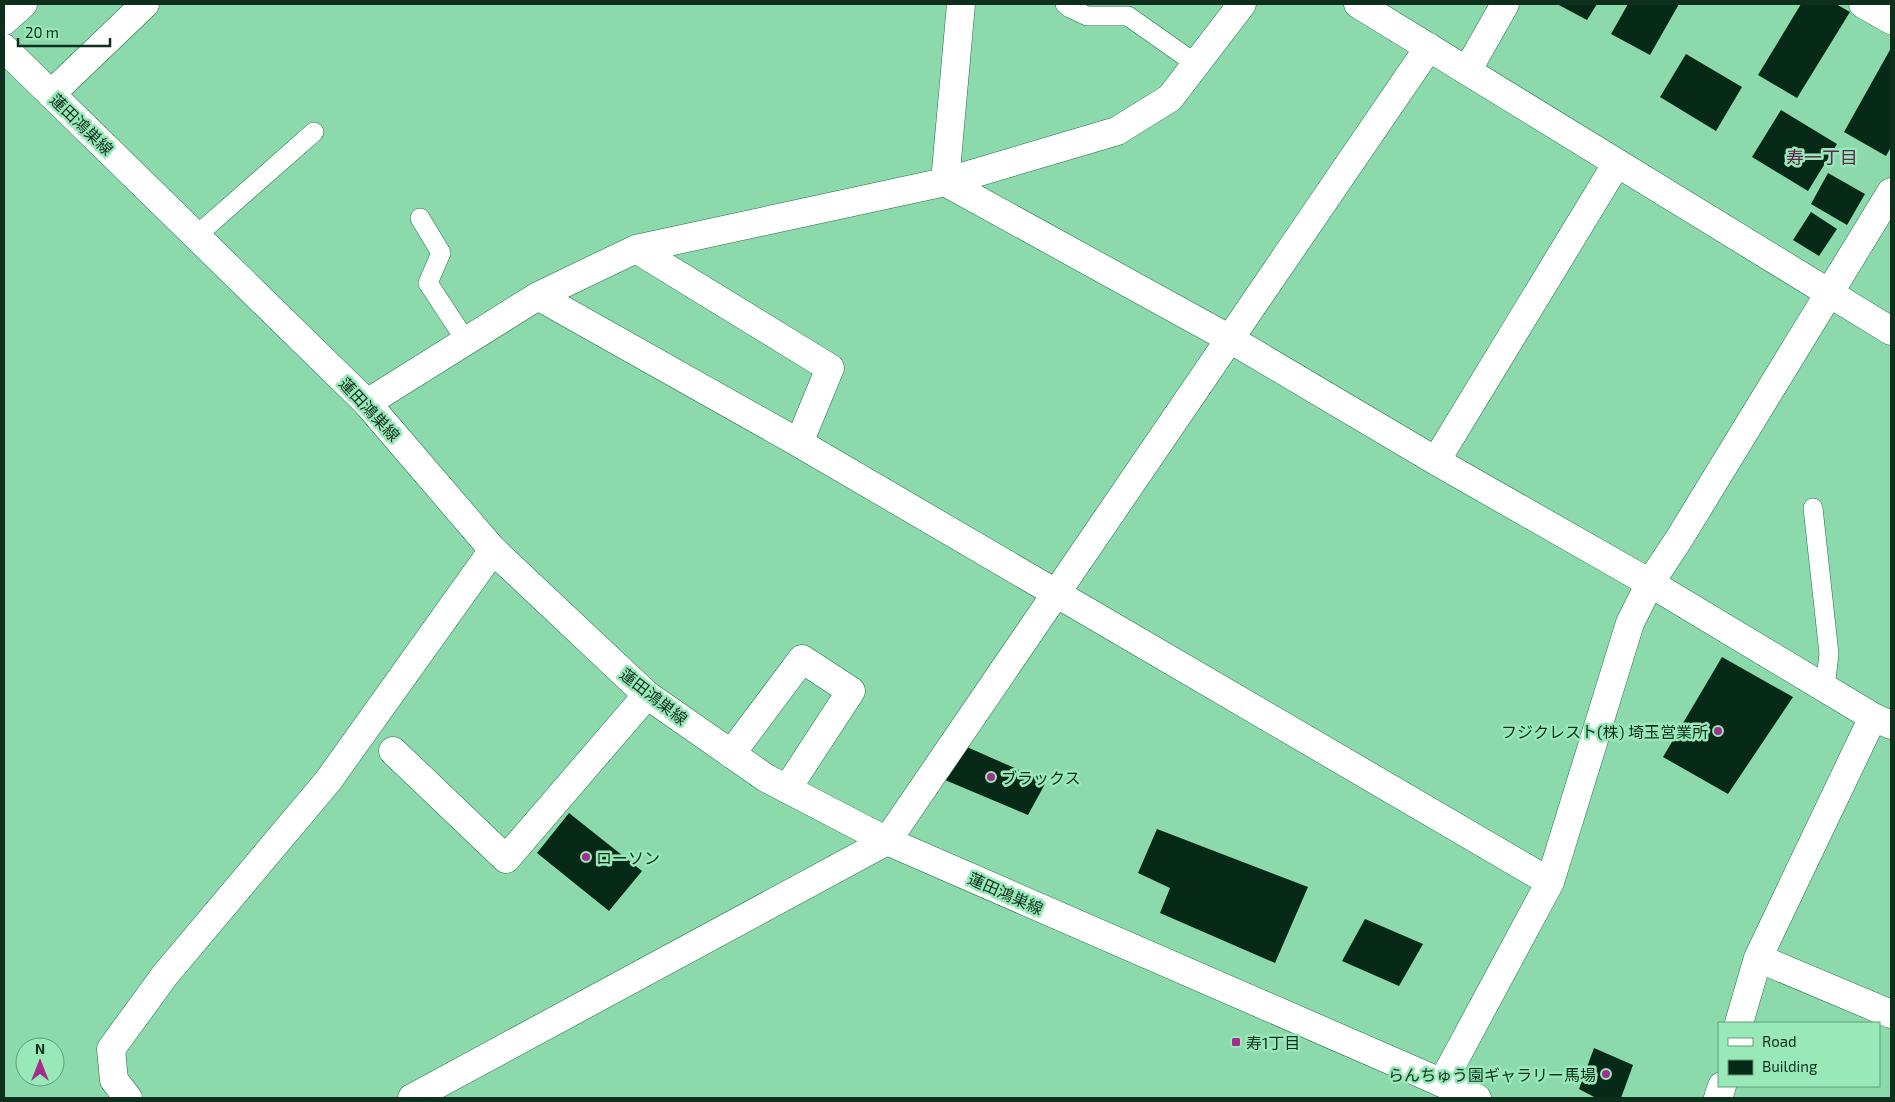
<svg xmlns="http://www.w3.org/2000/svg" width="1895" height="1102" viewBox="0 0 1895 1102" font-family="'Exo 2','Noto Sans JP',sans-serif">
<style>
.building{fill:#072918}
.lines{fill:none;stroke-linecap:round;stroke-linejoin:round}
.service-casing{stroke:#1a6e45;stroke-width:20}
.minor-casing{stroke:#1a6e45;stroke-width:29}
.tertiary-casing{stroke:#1a6e45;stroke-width:29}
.secondary-casing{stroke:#1a6e45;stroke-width:29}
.service{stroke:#fff;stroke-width:19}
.minor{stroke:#fff;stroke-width:28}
.tertiary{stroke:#fff;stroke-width:28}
.secondary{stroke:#fff;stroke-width:28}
.poi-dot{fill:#a22f8b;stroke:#99e8b8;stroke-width:2}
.labels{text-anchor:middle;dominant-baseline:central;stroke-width:5;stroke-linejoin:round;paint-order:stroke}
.street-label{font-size:16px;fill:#0e2f1d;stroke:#99e8b8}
.poi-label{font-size:16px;fill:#0e2f1d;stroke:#99e8b8;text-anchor:start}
.neighbourhood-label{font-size:18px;fill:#5e2651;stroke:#99e8b8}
</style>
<rect width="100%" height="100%" fill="#8cdaab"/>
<path class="building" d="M1557,4H1597L1587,20Z
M1628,4H1679L1650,55L1611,34Z
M1801,4H1836L1850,12L1797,98L1758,75Z
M1891,48V147L1886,156L1844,132Z
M1686,54L1742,87L1716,131L1660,97Z
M1781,110L1837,144L1808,191L1752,157Z
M1828,173L1865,194L1847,225L1811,204Z
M1811,212L1837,229L1819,256L1793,240Z
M1722,657L1793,697L1728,794L1663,757Z
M967,747L1046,782L1028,815L945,780Z
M569,813L642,871L609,911L537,853Z
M1157,829L1308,887L1275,963L1160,913L1170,888L1138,873Z
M1365,919L1423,944L1399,986L1342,961Z
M1594,1048L1633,1065L1621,1098H1596L1579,1089Z"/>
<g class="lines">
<g class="service-casing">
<path id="service" d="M1065,4L1070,8L1087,16H1128L1196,64
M420,218L441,253L428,283L466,341
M196,236L314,132
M1813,508L1829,654L1825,688"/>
</g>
<g class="minor-casing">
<path id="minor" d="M1358,4L1891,331
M1863,4L1891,20
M4,21L23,4
M1467,71L1505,4
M51,94L145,4
M945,182L1230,339L1436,461L1650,583L1873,717L1891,725
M945,182L961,4
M636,249L830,368L799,443
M538,296L799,443L1550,882
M367,403L538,296L636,249L945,182L1117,131L1170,98L1242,4
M1436,461L1617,163
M393,751L506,859L647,695
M731,754L802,659L851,691L787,789
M887,841L1429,47
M1758,958L1891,1014
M1739,1023L1758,958L1873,717
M1442,1083L1550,882L1630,623L1650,583L1679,539L1891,192
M128,1098L114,1080L111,1049L165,975L328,781L493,550
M1718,1098L1722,1086"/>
</g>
<g class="tertiary-casing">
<path id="tertiary" d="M412,1098L887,841"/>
</g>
<g class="secondary-casing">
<path id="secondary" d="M4,48L367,403L493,550L647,695L766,778L887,841L1477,1098"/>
</g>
<use href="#service" class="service"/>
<use href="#minor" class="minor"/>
<use href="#tertiary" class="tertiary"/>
<use href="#secondary" class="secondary"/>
</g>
<g class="poi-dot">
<circle cx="1718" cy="731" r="5"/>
<circle cx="991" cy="777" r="5"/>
<circle cx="586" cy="857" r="5"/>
<rect x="1231" y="1037" width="10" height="10" rx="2.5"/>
<circle cx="1606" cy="1074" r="5"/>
</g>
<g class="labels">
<g class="street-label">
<text transform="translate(82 124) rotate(44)">蓮田鴻巣線</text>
<text transform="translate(370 409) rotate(47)">蓮田鴻巣線</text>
<text transform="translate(654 696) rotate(38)">蓮田鴻巣線</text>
<text transform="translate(1006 893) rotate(24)">蓮田鴻巣線</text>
</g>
<g class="poi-label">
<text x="1708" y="731" text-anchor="end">フジクレスト(株) 埼玉営業所</text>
<text x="1001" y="777">ブラックス</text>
<text x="596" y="857">ローソン</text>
<text x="1246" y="1042">寿1丁目</text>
<text x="1596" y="1074" text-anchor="end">らんちゅう園ギャラリー馬場</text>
</g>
<g class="neighbourhood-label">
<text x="1822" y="157">寿一丁目</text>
</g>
</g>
<rect width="1895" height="1102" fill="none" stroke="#0e2f1d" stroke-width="10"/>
<rect x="1718" y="1022" width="162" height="65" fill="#99e8b8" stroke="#619e7a"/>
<rect x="1728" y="1038" width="25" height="8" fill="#ffffff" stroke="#619e7a"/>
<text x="1762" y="1047" font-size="15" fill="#0e2f1d">Road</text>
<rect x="1728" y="1060" width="25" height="15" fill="#072918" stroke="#619e7a"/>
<text x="1762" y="1072" font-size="15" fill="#0e2f1d">Building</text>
<g transform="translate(40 1062)"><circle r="24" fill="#99e8b8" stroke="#619e7a"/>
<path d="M0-4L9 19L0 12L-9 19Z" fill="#a22f8b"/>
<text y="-8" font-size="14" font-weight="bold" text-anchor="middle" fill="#0e2f1d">N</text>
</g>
<path d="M18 38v8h92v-8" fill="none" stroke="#0e2f1d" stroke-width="2.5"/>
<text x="25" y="38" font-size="15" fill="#0e2f1d" stroke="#99e8b8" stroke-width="4" paint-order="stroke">20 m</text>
</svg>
